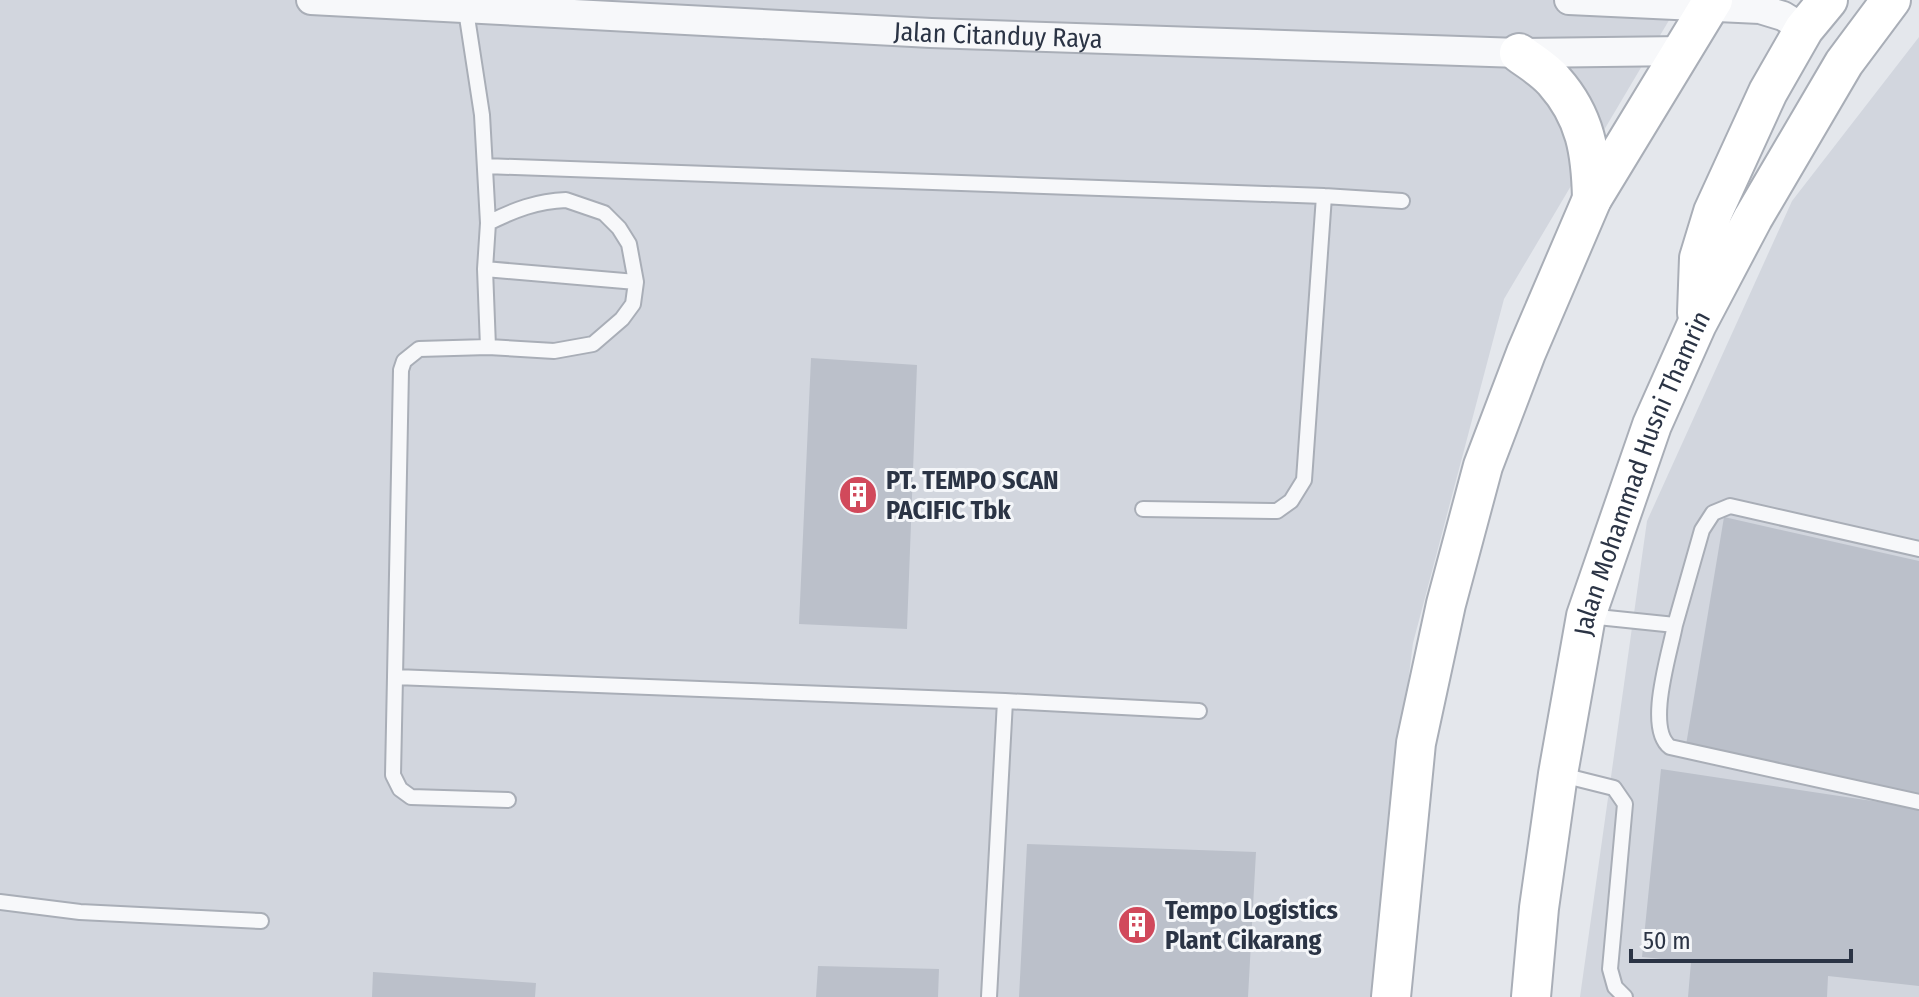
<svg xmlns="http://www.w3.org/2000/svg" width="1919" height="997" viewBox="0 0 1919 997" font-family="'Fira Sans Condensed',sans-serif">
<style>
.built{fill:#d2d6de}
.building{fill:#bbc0ca}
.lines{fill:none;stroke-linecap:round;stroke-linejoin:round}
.lane-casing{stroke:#a9aeb7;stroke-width:18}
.street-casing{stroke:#a9aeb7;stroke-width:32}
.secondary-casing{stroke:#a9aeb7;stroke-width:42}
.lane{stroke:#f7f8fa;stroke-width:14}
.street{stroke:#f7f8fa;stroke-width:28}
.secondary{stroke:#fff;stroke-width:38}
.labels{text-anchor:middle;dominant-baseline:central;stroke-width:6;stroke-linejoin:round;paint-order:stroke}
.street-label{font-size:26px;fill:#2b3445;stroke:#f4f6f9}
.poi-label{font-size:26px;font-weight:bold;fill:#2b3445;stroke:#f4f6f9;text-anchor:start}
</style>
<rect width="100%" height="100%" fill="#e4e7ec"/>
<path class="built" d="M0,0H1681L1504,299L1413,643L1377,930L1373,997H0Z
M1919,37V997H1580L1647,521L1792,201Z"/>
<path class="building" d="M811,358L917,365L907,629L799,624Z
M1724,517L1919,561V798L1686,745Z
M1661,769L1919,808V986L1828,976L1827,997H1688L1691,962L1642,957Z
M1027,844L1256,852L1248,997H1019Z
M818,966L939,969L938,997H816Z
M373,972L536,983L535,997H372Z"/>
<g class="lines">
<g class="lane-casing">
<path id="lane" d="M465,4L482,115L488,223
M485,166L1324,196L1402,201
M566,200L604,213L619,228L629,244L636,282L633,304L622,319L593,344L554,351L488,347L485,269L488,223C514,210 537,201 566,200Z
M485,269L636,282
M488,347L419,349L404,361L401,370L395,677L1005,701L989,997
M1143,509L1277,511L1291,501L1304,480L1324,196
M1588,616L1675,625L1702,530L1713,513L1730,506L1919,549
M1675,625C1670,653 1645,728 1670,747L1919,802
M395,677L393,775L400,789L411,797L508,800
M1005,701L1199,711
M1558,774L1614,788L1625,804L1610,969L1615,987L1625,997
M0,902L80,912L261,921"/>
</g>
<g class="street-casing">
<g id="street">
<path id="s1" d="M311,0L931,33L1519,53L1684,51"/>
<path d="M1569,0L1760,9L1783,16L1804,29"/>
</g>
</g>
<g class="secondary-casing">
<g id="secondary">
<path d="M1519,53C1531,62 1545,70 1554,81C1586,117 1591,153 1592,199"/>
<path d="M1697,313L1699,258L1713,212L1768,92L1804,29L1828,0"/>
<path d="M1391,997L1416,743L1446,604L1483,466L1526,353L1592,199L1713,0"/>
<path id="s2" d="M1531,997L1539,908L1558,774L1586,616L1652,425L1697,324L1753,218L1844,63L1891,0"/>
</g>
</g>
<use href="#lane" class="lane"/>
<use href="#street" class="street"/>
<use href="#secondary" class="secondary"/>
</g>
<defs>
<g id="building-disc" transform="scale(2)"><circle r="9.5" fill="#d1495b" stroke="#f4f6f9"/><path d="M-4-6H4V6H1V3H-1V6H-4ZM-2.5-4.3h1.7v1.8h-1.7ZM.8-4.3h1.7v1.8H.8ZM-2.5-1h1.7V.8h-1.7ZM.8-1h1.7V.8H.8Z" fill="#fff"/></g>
</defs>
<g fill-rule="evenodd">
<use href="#building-disc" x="858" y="495"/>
<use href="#building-disc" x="1137" y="925"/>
</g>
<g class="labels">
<g class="street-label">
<text stroke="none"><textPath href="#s1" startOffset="688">Jalan Citanduy Raya</textPath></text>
<text stroke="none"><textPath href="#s2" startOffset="538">Jalan Mohammad Husni Thamrin</textPath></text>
</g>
<g class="poi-label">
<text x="886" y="480">PT. TEMPO SCAN<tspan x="886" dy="30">PACIFIC Tbk</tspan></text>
<text x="1165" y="910">Tempo Logistics<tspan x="1165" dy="30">Plant Cikarang</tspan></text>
</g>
</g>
<path d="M1631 949v12h220v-12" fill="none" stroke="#2b3445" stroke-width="4"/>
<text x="1643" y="949" font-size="24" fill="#2b3445" stroke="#f4f6f9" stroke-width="6" paint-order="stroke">50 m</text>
</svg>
